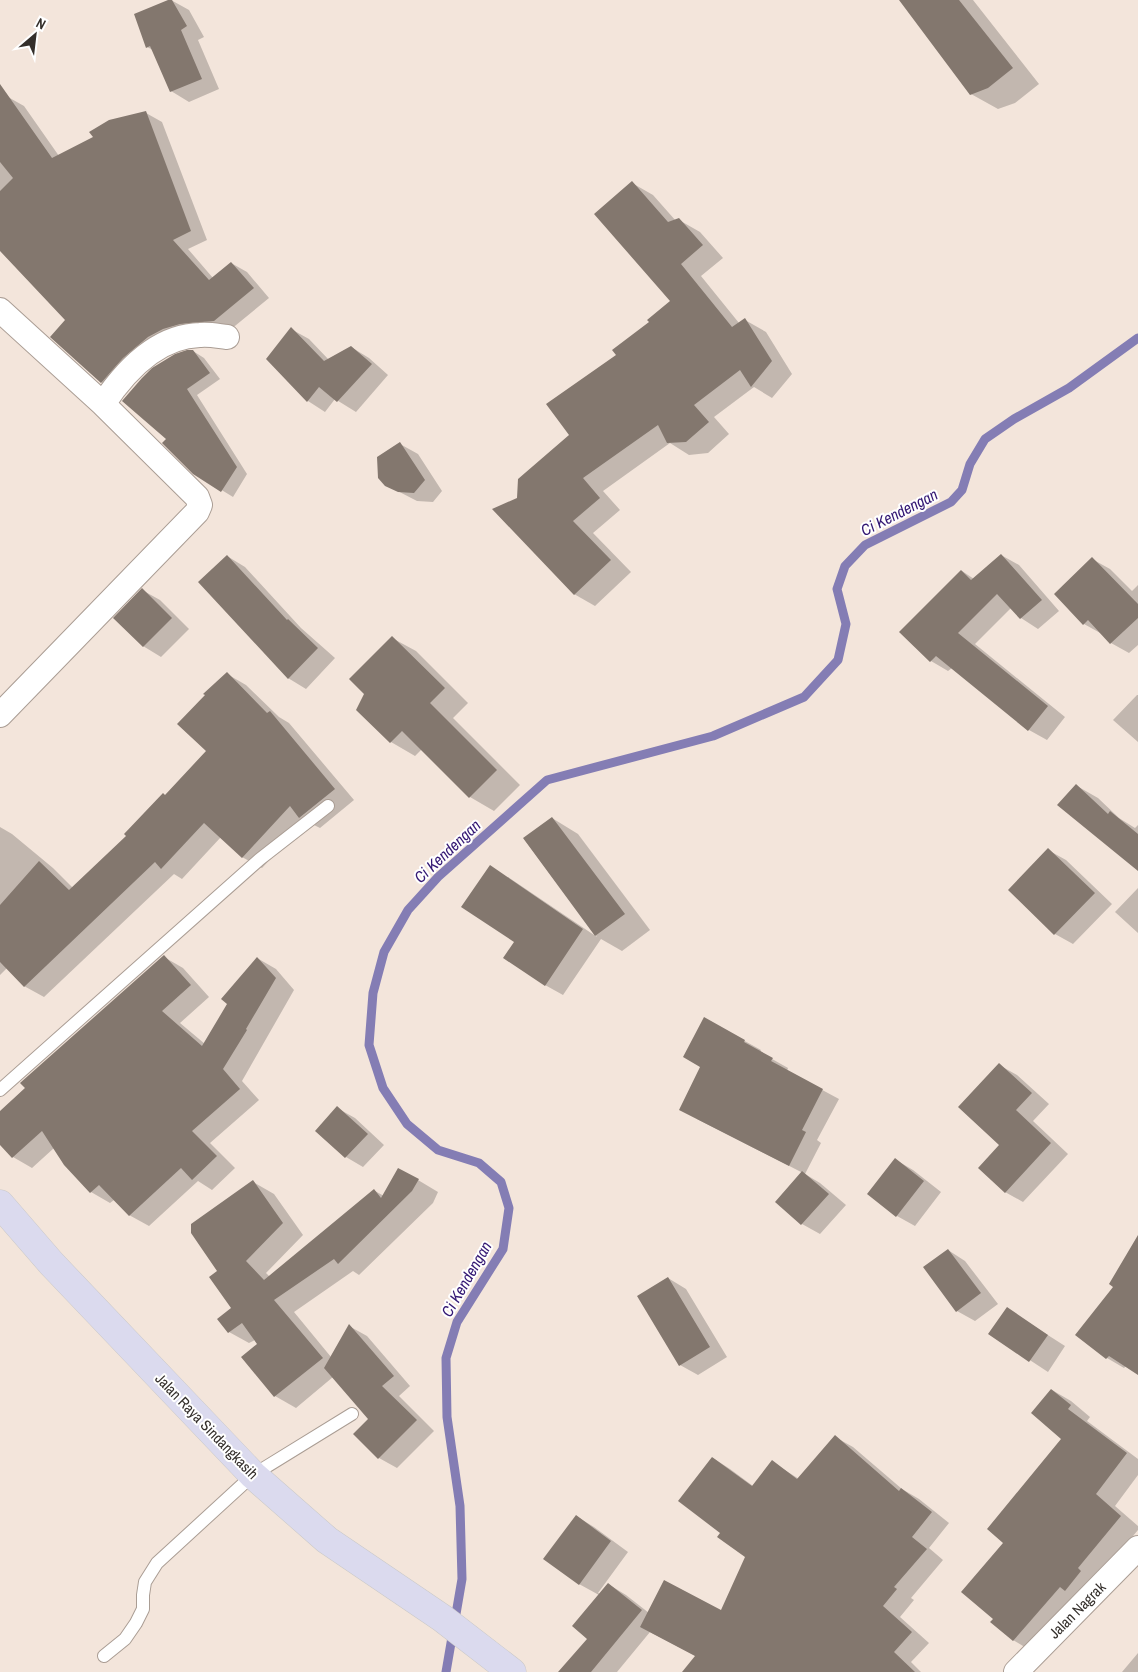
<svg xmlns="http://www.w3.org/2000/svg" width="1138" height="1672" viewBox="0 0 1138 1672" font-family="'Archivo Narrow',sans-serif">
<style>
.shadow{fill:#0003}
.lines{fill:none;stroke-linecap:round;stroke-linejoin:round}
.stream{stroke:#847db4;stroke-width:9}
.building{fill:#83776e}
.service-casing{stroke:#aa9d94;stroke-width:14}
.minor-casing{stroke:#aa9d94;stroke-width:26}
.trunk-casing{stroke:#cac9c8;stroke-width:29}
.service{stroke:#fff;stroke-width:12}
.minor{stroke:#fff;stroke-width:24}
.trunk{stroke:#dbdaee;stroke-width:28}
.labels{text-anchor:middle;dominant-baseline:central;stroke-width:4;stroke-linejoin:round;paint-order:stroke}
.street-label{font-size:15px;fill:#342f2b;stroke:#fff}
.water-label{font-size:16px;font-style:italic;fill:#331773;stroke:#fff}
</style>
<rect width="100%" height="100%" fill="#f3e5db"/>
<path class="shadow" d="M171,0L189,10L204,37L198,40L219,89L189,102L171,91L153,50L147,47Z
M901,0H973L1039,84L1015,103L998,109L971,94Z
M8,97L24,106L59,156L146,113L162,122L207,240L188,249L213,278L231,263L247,272L269,298L230,330L139,367L118,392L101,382L66,320L0,249V102Z
M632,183L653,195L676,221L679,220L700,232L723,258L701,276L739,323L745,320L766,332L792,374L772,398L754,387L714,417L729,434L708,453L689,455L670,443L603,491L620,510L593,533L631,572L595,606L574,594L518,499L570,435L617,355L672,301Z
M291,329L309,339L329,360L351,347L369,358L388,375L356,412L335,399L325,412L308,401L268,359Z
M193,351L204,358L220,379L197,395L247,474L233,497L194,473L168,439Z
M400,444L418,454L442,491L433,502L417,501L386,485Z
M1001,555L1019,565L1059,611L1038,629L1021,618L1011,608L975,644L1065,717L1047,740L1029,730L952,668L948,671L931,661L962,571L974,579Z
M227,556L245,567L301,628L335,658L306,689L288,678Z
M1092,559L1110,569L1132,591L1138,585V645L1129,653L1111,643L1102,634L1084,624Z
M142,590L160,600L189,629L161,657L143,646Z
M392,638L416,651L468,703L453,718L520,785L494,811L470,797L422,749L415,756L391,742L358,710Z
M227,674L246,685L279,717L289,723L354,800L320,828L306,821L262,868L242,857L221,837L182,879L174,874L44,997L24,986L7,968L0,975V827L12,834L53,868L73,888L128,836L207,751Z
M1137,695H1138V742L1113,720Z
M1077,786L1098,798L1119,818L1135,828L1138,825V870Z
M552,818L578,834L650,930L622,951L601,939L563,995L545,985L516,942L508,877L597,937L524,839Z
M1048,850L1066,860L1112,904L1073,944L1055,934Z
M1138,888V933L1115,912Z
M164,957L183,968L209,997L180,1023L205,1044L257,958L276,969L294,990L242,1081L259,1100L210,1143L235,1168L212,1190L198,1181L149,1226L129,1215L114,1200L110,1203L91,1192L65,1164L54,1148L32,1168L13,1157L0,1143V1112Z
M705,1019L761,1050L760,1052L788,1068L787,1071L839,1099L817,1140L821,1143L805,1174L820,1183L846,1205L820,1234L802,1224L803,1173L697,1119Z
M999,1065L1017,1075L1049,1104L1033,1121L1068,1154L1023,1202L1005,1192L1001,1145Z
M337,1108L355,1118L384,1145L363,1167L346,1157Z
M896,1160L913,1170L941,1192L915,1226L897,1216L869,1194Z
M418,1180L438,1192L433,1203L359,1275L353,1271L294,1312L331,1357L349,1326L367,1336L410,1386L399,1396L434,1431L397,1468L379,1458L355,1434L370,1419L333,1377L296,1408L275,1396L243,1358L258,1345L255,1340L249,1343L229,1332L232,1308L219,1271L253,1182L274,1194L303,1235L266,1273L270,1277L375,1191L384,1196Z
M1138,1242V1373L1126,1366L1124,1368L1107,1358L1115,1286Z
M948,1250L965,1261L998,1304L975,1321L957,1311Z
M668,1278L686,1289L727,1357L698,1375L680,1365Z
M1007,1309L1065,1346L1048,1372L990,1334Z
M1052,1390L1071,1401L1090,1417L1087,1421L1138,1459V1475L1115,1506L1138,1526V1530L1096,1580L1033,1652L1013,1640L995,1619L1005,1542L1063,1439Z
M835,1437L853,1447L902,1489L919,1499L949,1523L929,1548L943,1560L911,1598L914,1600L900,1617L929,1643L911,1662L921,1672H684L696,1656L650,1632L617,1672H560L589,1638L599,1595L579,1584L576,1516L594,1527L628,1552L598,1593L600,1594L608,1584L626,1595L649,1613L722,1611L747,1557L722,1533L713,1458L730,1469L753,1486L772,1462L799,1479Z
M1138,1653V1672H1122Z"/>
<g class="lines">
<path class="stream" d="M446,1672L462,1579L460,1506L447,1417L446,1358L457,1322L503,1249L509,1208L501,1182L479,1163L438,1150L407,1124L383,1088L369,1045L373,993L384,952L408,910L438,877L547,780L713,736L804,697L838,660L846,624L837,589L845,566L865,545L951,502L962,490L970,464L985,439L1014,419L1069,388L1138,338"/>
</g>
<path class="building" d="M168,0H172L187,26L181,30L202,79L170,92L150,46L146,48L134,14Z
M899,0H959L1013,68L988,88L970,95Z
M0,84L52,158L93,137L89,132L109,120L146,111L191,231L173,240L209,280L231,262L254,288L214,321L180,324L163,329L148,337L123,358L101,383L50,337L65,320L0,251V191L13,178L0,162Z
M632,181L668,222L679,218L703,245L681,264L732,327L745,318L772,361L751,387L740,370L694,405L709,422L686,442L667,443L658,425L583,478L600,498L573,521L611,560L574,595L492,509L517,498L518,479L569,435L546,404L616,355L612,350L649,322L647,320L670,301L594,214Z
M291,327L324,361L351,346L372,364L337,402L319,387L307,402L266,359Z
M187,350H193L210,373L187,389L237,467L221,492L193,474L162,443L166,439L122,401L142,378L152,368L175,354Z
M400,442L425,480L414,493L398,492L385,486L378,478L377,457Z
M1001,554L1042,600L1020,619L997,594L958,633L1048,706L1028,731L936,656L930,662L899,632L961,570L971,580Z
M227,555L287,620L288,619L318,648L288,679L198,582Z
M1092,557L1138,604V618L1110,644L1088,620L1083,625L1054,594Z
M142,588L172,618L143,647L113,618Z
M392,636L445,688L430,703L497,770L469,798L402,731L390,743L356,710L364,694L349,679Z
M227,672L267,713L270,711L335,789L299,818L290,806L242,858L204,823L161,869L155,862L24,987L0,962V905L39,861L69,890L126,836L124,834L163,793L165,795L206,751L177,724L205,695L203,694Z
M1076,784L1108,814L1110,811L1138,834V871L1057,805Z
M552,817L625,914L595,936L523,838Z
M1048,848L1095,893L1054,935L1008,890Z
M490,865L583,929L545,986L503,958L514,942L461,907Z
M164,955L191,985L162,1011L202,1046L227,1004L221,999L257,957L276,978L246,1029L247,1030L223,1069L240,1089L192,1131L217,1156L192,1180L181,1168L129,1216L99,1185L90,1193L64,1165L42,1131L12,1158L0,1145V1111L25,1088L20,1083Z
M704,1017L745,1040L744,1042L773,1058L771,1061L823,1089L802,1130L806,1132L789,1166L679,1110L700,1067L683,1057Z
M999,1063L1032,1093L1016,1110L1051,1143L1005,1193L978,1168L999,1145L958,1107Z
M337,1106L368,1134L345,1158L315,1131Z
M895,1158L924,1181L896,1217L867,1194Z
M398,1168L419,1179L412,1191L338,1264L334,1259L274,1300L323,1358L274,1397L241,1357L257,1344L242,1323L228,1333L217,1319L231,1308L209,1277L217,1271L191,1233V1224L253,1180L283,1223L246,1261L264,1280L374,1189L381,1198Z
M802,1171L829,1194L801,1225L775,1202Z
M1138,1235V1375L1109,1356L1106,1359L1075,1335L1113,1287L1109,1284Z
M948,1249L981,1293L956,1312L923,1267Z
M668,1277L710,1347L679,1366L637,1296Z
M1007,1307L1048,1335L1029,1362L988,1334Z
M349,1324L394,1376L382,1386L417,1420L378,1459L353,1434L368,1419L324,1368Z
M1051,1389L1071,1405L1068,1409L1127,1453L1096,1494L1121,1516L1078,1568L1081,1571L1065,1591L1060,1587L1013,1641L990,1622L993,1619L961,1592L1003,1543L987,1529L1061,1439L1031,1413Z
M835,1435L899,1491L901,1488L932,1512L912,1537L927,1549L894,1587L897,1589L883,1606L912,1632L894,1652L915,1672H682L695,1656L640,1627L664,1580L721,1610L745,1557L717,1537L720,1533L678,1501L712,1457L752,1486L772,1460L797,1479Z
M576,1515L611,1541L579,1585L543,1559Z
M608,1583L642,1610L591,1672H558L587,1639L572,1626Z"/>
<g class="lines">
<g class="service-casing">
<path id="service" d="M0,1090L260,859L328,806
M104,1656L125,1639L136,1623L143,1609V1595L145,1582L157,1563L253,1475L352,1414"/>
</g>
<g class="minor-casing">
<path id="minor" d="M0,310L103,404
M0,715L197,512L200,505L197,497L103,404C125,371 157,336 200,335C209,334 218,336 227,337
M1016,1672L1138,1548"/>
</g>
<g class="trunk-casing">
<path id="trunk" d="M0,1204L51,1263L253,1475L327,1540L442,1618L512,1672"/>
</g>
<use href="#service" class="service"/>
<use href="#minor" class="minor"/>
<use href="#trunk" class="trunk"/>
</g>
<g class="labels">
<g class="street-label">
<text transform="translate(207 1426) rotate(46)">Jalan Raya Sindangkasih</text>
<text transform="translate(1077 1610) rotate(-45)">Jalan Nagrak</text>
</g>
<g class="water-label">
<text transform="translate(899 512) rotate(-27)">Ci Kendengan</text>
<text transform="translate(447 851) rotate(-43)">Ci Kendengan</text>
<text transform="translate(466 1279) rotate(-60)">Ci Kendengan</text>
</g>
</g>
<g transform="translate(35 35) rotate(28)" stroke="#ffffff" stroke-width="4" paint-order="stroke">
<path d="M0-4L9 19L0 12L-9 19Z" fill="#342f2b"/>
<text y="-8" font-size="14" font-weight="bold" text-anchor="middle" fill="#342f2b">N</text>
</g>
</svg>
